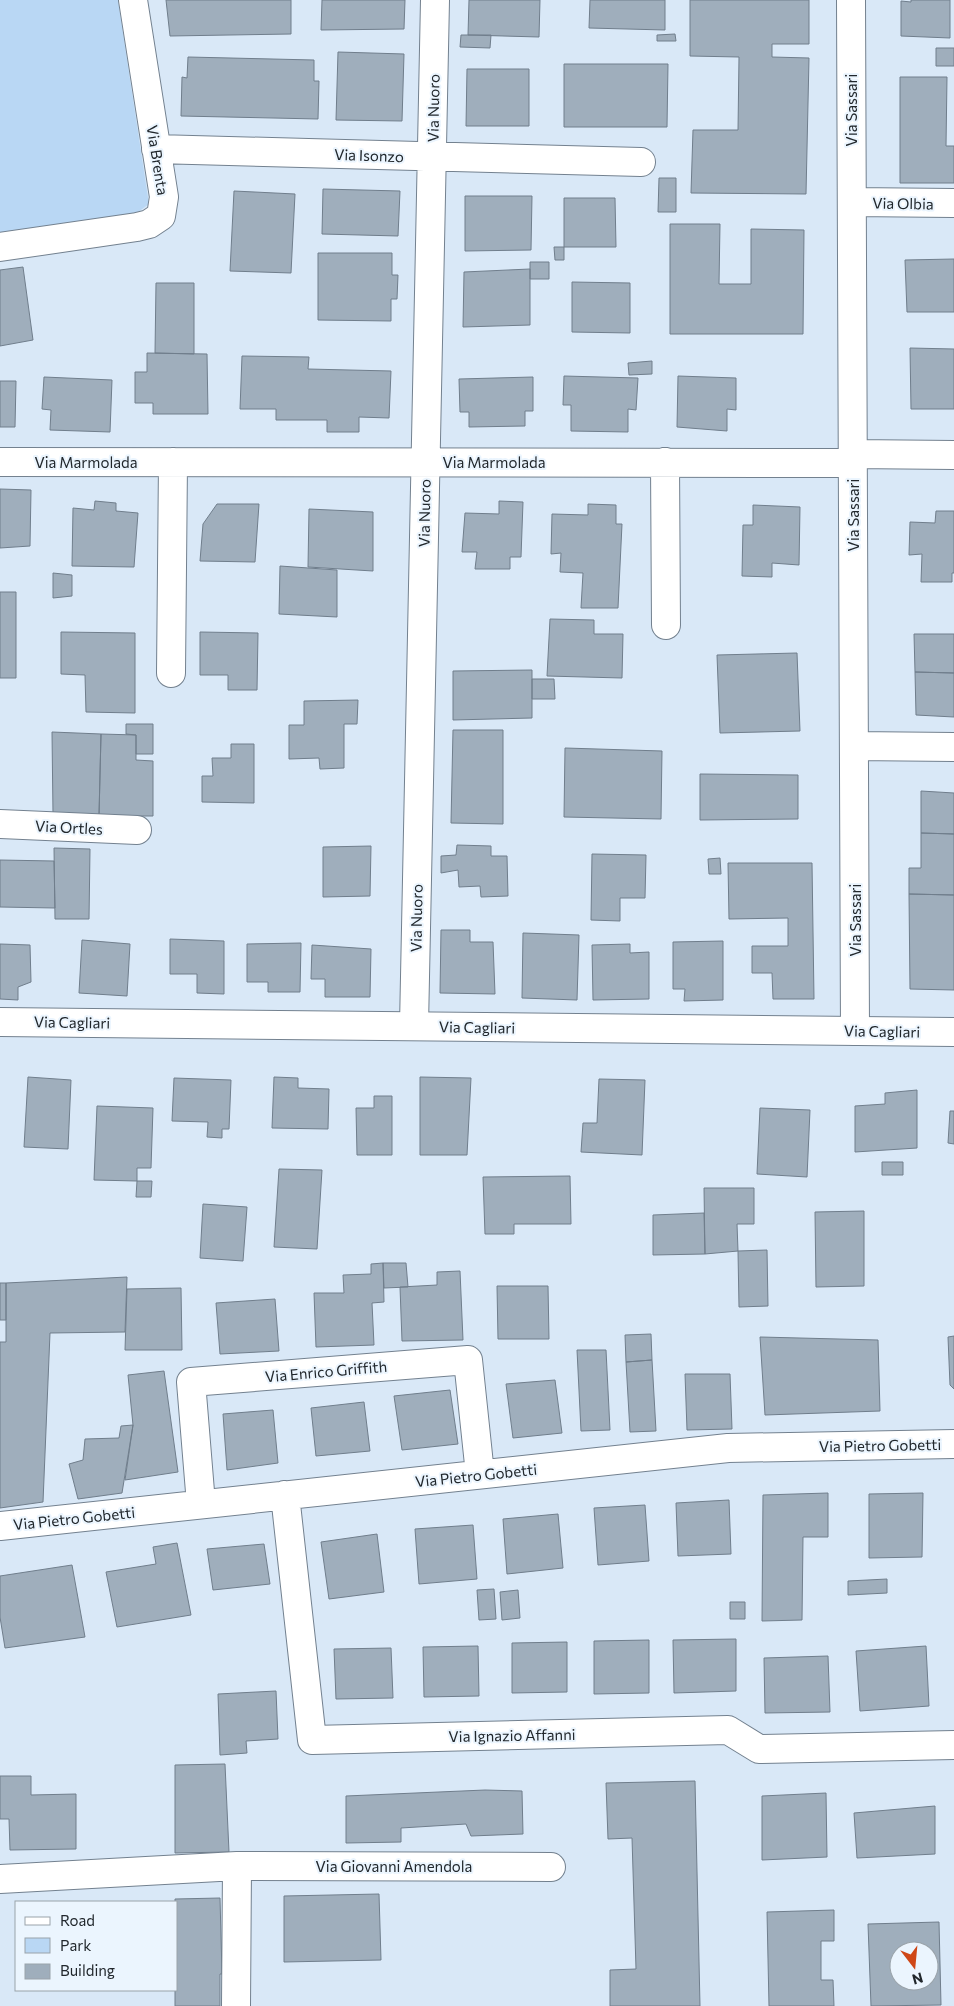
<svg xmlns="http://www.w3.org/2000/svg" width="954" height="2006" viewBox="0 0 954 2006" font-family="Commissioner,sans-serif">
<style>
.green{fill:#b9d7f4}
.building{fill:#9faebc;stroke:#707e8c;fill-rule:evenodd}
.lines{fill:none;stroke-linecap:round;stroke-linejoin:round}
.street-casing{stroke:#73818f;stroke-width:30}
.secondary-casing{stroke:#73818f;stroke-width:30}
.street{stroke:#fff;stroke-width:28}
.secondary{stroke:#fff;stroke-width:28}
.labels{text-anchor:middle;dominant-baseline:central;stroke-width:4;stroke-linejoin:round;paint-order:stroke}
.street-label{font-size:15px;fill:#21272c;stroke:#ebf5fe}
</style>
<rect width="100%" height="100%" fill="#d9e8f7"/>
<path class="green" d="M0,0H118L149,204L134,215L0,234Z"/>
<path class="building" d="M166,0H291V34L170,36Z
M322,0H405L404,29L321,30Z
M469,0H540L539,37L468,35Z
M590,0H665V30L589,28Z
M690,0H809V44H772V57L809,58L806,194L691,193L693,130H738L739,57L690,56Z
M911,0H950V38L901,36V1L911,2Z
M675,34L676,41H657V35Z
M461,35H491L490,48L460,47Z
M936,48H954V66H936Z
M338,52L404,54L402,121L336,120Z
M188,57L314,60V81H319L318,119L181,116L182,77L187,78Z
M564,64H668L667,127H564Z
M467,69H529V126H466Z
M900,77H947L946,146H954V183H900Z
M659,178H676V212H658Z
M323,189L400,191L398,236L322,234Z
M234,191L295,194L291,273L230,271Z
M465,196H532L531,250L465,251Z
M564,198H615L616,247H564Z
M670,224H720L719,284H751V229L804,230L803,334H670Z
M554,247H564V260H555Z
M318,253H392V275H398L397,299H391V321L318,320Z
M954,259V312H907L905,260Z
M530,262H549V279H530Z
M23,267L33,340L0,346V270Z
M530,269V325L463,327L464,272Z
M572,282L630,283V333L572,332Z
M156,283H194V354L155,353Z
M910,348L954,349V409H911Z
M147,353L207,354L208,414H153V403H135V372H147Z
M242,356L309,357L308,369L391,371L389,418L359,417V432H327V420H276V409H240Z
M652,361V374L629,375L628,363Z
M564,376L638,378L636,410L628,409V432L571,431V405H563Z
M678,376L736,378V410L727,409V431L677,427Z
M44,377L112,380L110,432L50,430L51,410L42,409Z
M533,377V411H525V426L469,427V412H460L459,379Z
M0,381H16L15,427H0Z
M0,489L31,490L30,546L0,548Z
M95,501L116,503V511L138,513L134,567L72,566L73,508L94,510Z
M499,501L523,502L521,557H510V569H475L477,552H462L465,513L499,514Z
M217,504H259L255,562L200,561L203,524Z
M588,504L616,505V524H622L618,608H581L583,573L560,572L561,553L551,554L552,514L588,515Z
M753,505L800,507L799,565L772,563V577L742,576L743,525H753Z
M309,509L373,512V571L308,567Z
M936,511H954V573H952V582H921L922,554L909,555L910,522L935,523Z
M280,566L337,570V617L279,614Z
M53,573L72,575V596L53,598Z
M0,592H16V678H0Z
M550,619L594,620V634H623L622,678L547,676Z
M61,632L135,633V713L86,712L85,675L61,674Z
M200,632L258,633L257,690H228V675H200Z
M914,634H954V673L915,672Z
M797,653L800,731L720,733L717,655Z
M532,670V718L453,720V671Z
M915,672L954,673V717L916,715Z
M532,679H554L555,699H532Z
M358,700L357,724H344V768L320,769L319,758L289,759V725H304V701Z
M126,724H153V754H136V735L126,734Z
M453,730H503V824L451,823Z
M52,732L101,734L99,816L53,814Z
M101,734L136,735V760L153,761V816H99Z
M231,744H254V803L202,802V776H213L212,758H231Z
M565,748L662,751L661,819L564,817Z
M700,774L798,775V819L700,820Z
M921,791L954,793V834L921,833Z
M921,833L954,834V895L909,894V868H921Z
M457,845L491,846V856H507L508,896L481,897L480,886L459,887L458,870L441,873V856L456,855Z
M371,846L370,896L323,897V847Z
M54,848L90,849L89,919H55Z
M592,854L646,855L645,898H620V921L591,920Z
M720,858L721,874H709L708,859Z
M0,860L54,861L55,908L0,907Z
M728,863H812L814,999H773L772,973H752V946H788V918L729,919Z
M909,894L954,895V990L910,989Z
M441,930H470V942H493L495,994L440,993Z
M523,933L579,935L577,1000L522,998Z
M170,939L224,941V994L197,993V974H170Z
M82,940L130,944L127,996L79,993Z
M723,941V1000L684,1001L685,989H673V942Z
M301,943L300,992H268V982H247V944Z
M0,944L30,945L31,982L18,987V1000L0,999Z
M630,944V953L649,952V999L593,1000L592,945Z
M312,945L371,949L370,997H325V979H311Z
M28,1077L71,1080L68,1149L24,1147Z
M274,1077L298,1078V1088L329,1089L328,1129L272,1128Z
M420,1077L471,1078L467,1155H420Z
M174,1078L231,1080L229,1129H222V1138L207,1137L208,1122L172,1121Z
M599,1079L645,1080L642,1155L581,1152L583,1123H597Z
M917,1090V1148L855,1152V1106L885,1104V1093Z
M374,1096H392V1155H357L356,1108H374Z
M97,1106L153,1108L151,1168H137V1181L94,1180Z
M760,1108L810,1110L807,1177L757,1174Z
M950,1111H954V1144L948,1143Z
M882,1162H903V1175H882Z
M279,1169L322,1170L317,1249L274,1247Z
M570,1176L571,1224H514V1234H485L483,1177Z
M137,1181H152L151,1197H136Z
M704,1188H754V1224H737L738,1251L705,1254Z
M203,1204L247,1207L243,1261L200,1258Z
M864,1211V1286L816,1287L815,1212Z
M704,1213L705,1254L653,1255V1215Z
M767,1250L768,1306L739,1307L738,1251Z
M383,1263L384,1302L372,1303L374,1345L316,1347L314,1293H344L343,1275L371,1274V1264Z
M383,1263H406L408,1287L384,1288Z
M460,1271L463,1340L402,1341L400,1287L437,1285V1272Z
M127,1277L125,1332L50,1333L43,1502L0,1508V1342H6V1283Z
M0,1283H6V1320H0Z
M497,1286H548L549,1339H498Z
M181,1288L182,1350H125L127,1289Z
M275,1299L279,1351L220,1354L216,1303Z
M651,1334L652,1360L626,1362L625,1335Z
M954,1336V1389L950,1385L948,1337Z
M760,1337L878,1340L880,1411L765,1415Z
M577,1350H606L610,1430L581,1431Z
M652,1360L656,1431L630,1432L626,1362Z
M164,1371L178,1472L125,1480L133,1425L128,1375Z
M685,1374H730L732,1429L687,1430Z
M555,1380L562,1433L513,1438L506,1384Z
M450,1390L458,1444L402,1450L394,1396Z
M364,1402L370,1451L316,1456L311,1408Z
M273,1410L278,1463L227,1470L223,1414Z
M133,1425L122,1493L78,1499L69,1464L83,1460L85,1439L119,1438L121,1426Z
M828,1493V1537H803L802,1620L762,1621L763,1495Z
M923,1493L922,1557L869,1558V1494Z
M729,1500L731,1554L678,1556L676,1503Z
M645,1505L649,1561L598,1565L594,1508Z
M558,1514L563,1568L507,1574L503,1519Z
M473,1525L477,1579L419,1584L415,1529Z
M377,1534L384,1592L329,1599L321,1542Z
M177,1543L191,1615L117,1627L106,1572L156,1564L153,1547Z
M264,1544L270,1584L213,1590L207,1549Z
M72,1565L85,1637L5,1648L0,1617V1576Z
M887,1579V1593L848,1595V1581Z
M494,1589L496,1619L479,1620L477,1590Z
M518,1590L520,1618L502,1620L500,1592Z
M730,1602H745V1619H730Z
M736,1639V1691L674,1693L673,1640Z
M649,1640V1693L594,1694V1641Z
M567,1642V1692L512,1693V1643Z
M478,1646L479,1696L424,1697L423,1647Z
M926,1646L929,1706L860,1711L856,1651Z
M391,1648L393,1698L336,1699L334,1649Z
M828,1656L830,1712L765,1713L764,1658Z
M276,1691L278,1739L246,1741L247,1753L220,1755L218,1694Z
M225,1764L229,1852L175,1853V1765Z
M0,1776H31V1795L76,1794V1849L10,1850L9,1819H0Z
M695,1781L700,2006H610V1970L636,1969L632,1838L608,1839L606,1783Z
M485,1790L522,1791L523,1834L471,1836L466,1824L401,1828V1842L346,1843V1796Z
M826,1793L827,1857L762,1860V1796Z
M935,1806V1854L857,1858L854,1813Z
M379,1894L381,1960L284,1962V1896Z
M220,1898L222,1974H220V2006H175V1899Z
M834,1910V1941H821V1980H833L834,2006H769L767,1912Z
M939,1922L941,2005L871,2006L868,1924ZM899,1951H929V1981H899Z"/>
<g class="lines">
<g class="street-casing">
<path id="street" d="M851,0L855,1031
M156,149L641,162
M852,202L954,203
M0,247L137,227L149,224L161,216L164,197L133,0
M853,454L954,455
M0,462L853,463
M665,462L666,625
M171,673L173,462
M854,746L954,747
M0,824L137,830
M414,1026L435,0
M285,1495L312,1740L728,1730L759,1749L954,1745
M201,1504L191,1382L468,1360L480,1474
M0,1526L728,1448L954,1444
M0,1879L237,1866L551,1867
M236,2006L237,1866"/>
</g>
<g class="secondary-casing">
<path id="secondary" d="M0,1022L954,1032"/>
</g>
<use href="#street" class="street"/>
<use href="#secondary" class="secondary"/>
</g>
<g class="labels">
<g class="street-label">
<text transform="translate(433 108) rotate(-89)">Via Nuoro</text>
<text transform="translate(851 110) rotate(-90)">Via Sassari</text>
<text transform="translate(369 155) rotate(2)">Via Isonzo</text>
<text transform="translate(158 160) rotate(81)">Via Brenta</text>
<text transform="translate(903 203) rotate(1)">Via Olbia</text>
<text x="86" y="462">Via Marmolada</text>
<text x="494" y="462">Via Marmolada</text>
<text transform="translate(424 513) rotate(-89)">Via Nuoro</text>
<text transform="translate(853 515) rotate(-90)">Via Sassari</text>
<text transform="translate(69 827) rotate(3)">Via Ortles</text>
<text transform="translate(416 918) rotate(-89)">Via Nuoro</text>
<text transform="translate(855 920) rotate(-90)">Via Sassari</text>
<text transform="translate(72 1022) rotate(1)">Via Cagliari</text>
<text transform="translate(477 1027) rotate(1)">Via Cagliari</text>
<text transform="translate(882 1031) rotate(1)">Via Cagliari</text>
<text transform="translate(326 1371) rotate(-5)">Via Enrico Griffith</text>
<text transform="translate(880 1445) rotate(-1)">Via Pietro Gobetti</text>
<text transform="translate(476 1475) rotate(-6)">Via Pietro Gobetti</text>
<text transform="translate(74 1518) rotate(-6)">Via Pietro Gobetti</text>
<text transform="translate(512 1735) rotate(-1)">Via Ignazio Affanni</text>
<text x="394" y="1866">Via Giovanni Amendola</text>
</g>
</g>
<rect x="15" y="1901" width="162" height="90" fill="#ebf5fe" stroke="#9aa3aa"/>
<rect x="25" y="1917" width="25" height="8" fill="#ffffff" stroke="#9aa3aa"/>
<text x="60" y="1926" font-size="15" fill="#21272c">Road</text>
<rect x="25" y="1938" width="25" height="15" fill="#b9d7f4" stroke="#9aa3aa"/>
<text x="60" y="1951" font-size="15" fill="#21272c">Park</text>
<rect x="25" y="1964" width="25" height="15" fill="#9faebc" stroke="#9aa3aa"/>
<text x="60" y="1976" font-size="15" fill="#21272c">Building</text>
<g transform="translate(914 1966) rotate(164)"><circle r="24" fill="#ebf5fe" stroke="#9aa3aa"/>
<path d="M0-4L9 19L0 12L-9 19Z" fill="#cf4717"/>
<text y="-8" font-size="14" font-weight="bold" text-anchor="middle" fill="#21272c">N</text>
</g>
</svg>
